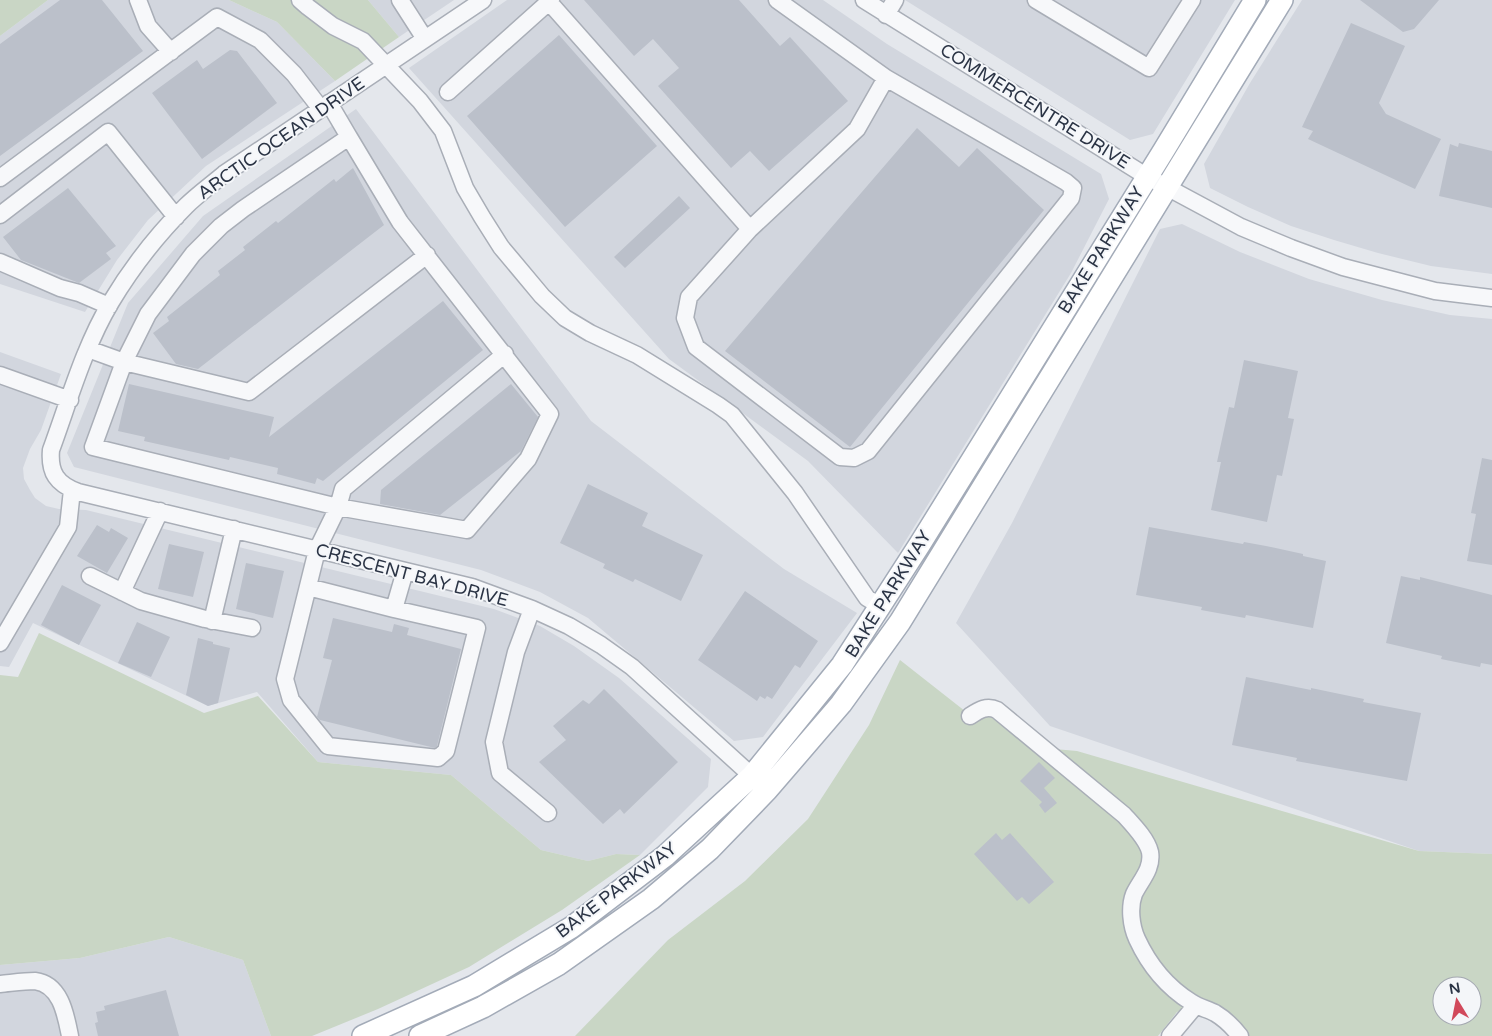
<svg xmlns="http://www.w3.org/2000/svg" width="1492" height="1036" viewBox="0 0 1492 1036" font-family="'Varela Round',sans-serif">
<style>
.built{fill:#d2d6de}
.green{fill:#c9d6c5;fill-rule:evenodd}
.building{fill:#bbc0ca}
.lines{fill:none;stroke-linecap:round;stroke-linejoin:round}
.minor-casing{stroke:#a9aeb7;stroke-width:19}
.major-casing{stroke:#a3abb8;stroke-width:24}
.minor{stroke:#f7f8fa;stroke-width:16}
.major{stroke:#fff;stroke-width:21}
.labels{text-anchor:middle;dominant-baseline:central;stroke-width:4;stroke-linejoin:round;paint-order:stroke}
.street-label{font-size:18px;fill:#2b3445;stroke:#f4f6f9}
</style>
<rect width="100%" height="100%" fill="#e4e7ec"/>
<path class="built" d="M48,0H229L277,22L335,81L206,166L148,220L117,260L85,312L0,284V36Z
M368,0H454L399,37Z
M507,0H823L887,44L1101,174L1109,199L1071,273L898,553L808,461L669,359L409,68Z
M905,0H1235L1153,134L1130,140Z
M1302,0H1492V274L1431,266L1378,253L1334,240L1291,226L1248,207L1210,188L1204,164L1250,83Z
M356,109L591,421L784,569L857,613L763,737L734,741L588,618L540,592L481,570L74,467L67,453L128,303L203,216Z
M1182,224L1240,252L1309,279L1382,300L1450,315L1492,319V854L1419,851L1050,726L956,623L1012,523L1160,229Z
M0,352L61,374L41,430L30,449L23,468L24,479L30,490L35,498L46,506L59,509L86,510L494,609L540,626L574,646L619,678L711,759L708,787L640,855L616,854L588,861L541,850L451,775L318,762L257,692L208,706L33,623L9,667L0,666Z
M169,937L243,960L271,1036H0V965L80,958Z"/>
<path class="green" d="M0,0H48L0,36Z
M229,0H368L399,37L335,81L277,22Z
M39,633L204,713L258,696L318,762L451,775L541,850L588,861L616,854L640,855L562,910L469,967L378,1009L312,1036H271L243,960L169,937L80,958L0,965V675L18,677Z
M900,660L970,715L985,708L1043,748L1077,751L1419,851L1492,854V1036H1240L1196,1005L1177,1012L1158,1036H575L668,940L745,881L808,819L869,725ZM1442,986H1472V1016H1442Z"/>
<path class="building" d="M60,0H102L143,51L0,156V44Z
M584,0H739L780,46L790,37L848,101L769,171L750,151L731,168L658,86L679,68L653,39L634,56Z
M1360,0H1439L1414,29L1403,32Z
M1351,23L1405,46L1379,103L1386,114L1441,139L1415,189L1308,139L1313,131L1302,127Z
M559,35L657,146L565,227L467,116Z
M230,50L237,51L277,103L202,159L152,93L197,60L203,69Z
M917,128L959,167L977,148L1044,210L850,447L725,351Z
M1459,143L1492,151V208L1439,196L1450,144L1458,147Z
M353,168L384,225L198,369L176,364L153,333L169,321L167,317L220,275L218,271L245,250L243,247L276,221L278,223L334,179L336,182Z
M68,188L116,246L106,253L111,259L79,283L21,260L3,237Z
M679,196L690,208L625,268L614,257Z
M443,301L483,350L323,481L317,478L315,484L277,474L278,468L230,457L229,460L144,441L145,437L118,431L129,384L274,417L269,437Z
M1244,360L1298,371L1288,418L1294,419L1282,476L1277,475L1267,522L1211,510L1221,462H1217L1229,407L1234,408Z
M511,384L538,417L521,451L440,515L380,504L381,490Z
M1482,458L1492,460V565L1467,561L1476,514L1471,513Z
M588,484L648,513L642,526L703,555L681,601L635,579L633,582L603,568L605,564L560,543Z
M97,525L109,532L111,528L128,538L107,573L77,556Z
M1149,527L1243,544L1244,542L1266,546L1303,554V556L1326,561L1313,628L1246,615L1245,618L1201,610L1202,607L1136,595Z
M169,544L204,552L193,597L158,589Z
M246,563L284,571L273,618L236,609Z
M1401,576L1420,580V577L1492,595V665L1481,663L1480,667L1441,659L1442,656L1386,643Z
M62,585L101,605L79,645L41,625Z
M745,591L818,641L800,668L795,665L772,699L767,696L765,699L760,696L757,701L698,660Z
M333,618L392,632L394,624L409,628L407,635L461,649L437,746L435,748L320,720L317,717L332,660L323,658Z
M137,622L170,637L151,677L118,663Z
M198,638L213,642V644L230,648L218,703L208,706L186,695Z
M1246,677L1311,690V688L1364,699L1363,702L1421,713L1407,781L1296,761L1297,758L1232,745Z
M604,689L678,762L624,814L620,809L603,824L539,762L566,740L553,726L583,700L589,704Z
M1039,762L1055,778L1044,788L1057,803L1045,813L1039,805L1042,802L1020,781Z
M996,833L1002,840L1010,833L1054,882L1029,904L1022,897L1017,901L974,854Z
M166,990L179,1036H98L95,1023L98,1022L96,1012L105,1010L104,1006Z"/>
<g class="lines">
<g class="minor-casing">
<path id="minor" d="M138,0L148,26L171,52
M300,0L308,7L333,26L363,41L420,101L443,131L465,188L482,217L501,247L542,296L565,318L590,333L637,355L718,405L732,415L795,493L867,598L880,606
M400,0L425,39
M483,0L224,174C211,185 197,195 186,206C157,235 132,267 111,302C84,347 69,401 51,450C49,473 57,484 78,492L472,587L532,609L569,626L601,645L632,667L752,776
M777,0L886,78L1066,182L1073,188L1071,198L868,451L854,458L840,457L696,347L685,318L689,297L750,229L857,129L886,78
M864,0L1146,176L1241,227L1291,248L1343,267L1435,291L1492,298
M1036,0L1149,68L1192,0
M549,2L750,229
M886,15L895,0
M448,92L551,0
M329,103L349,137
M349,137L400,222L550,414L528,459L467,530L338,507L93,447L124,362L148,314L193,254L221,226L243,209Z
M0,178L217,17L260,40L294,74L321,109
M0,215L108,132L176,217
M0,262L60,288L79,293L109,306
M88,349L124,362L249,392L427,255
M0,375L70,400
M90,576L141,601L205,619L252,628
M308,587L394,609L405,571
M122,592L160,511
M394,609L477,628L446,751L438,758L328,746L291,700L285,679L317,550L338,507L343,489L505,354
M532,609L516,652L494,742L500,773L548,813
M212,621L234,529
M0,643L68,527L72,490
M970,716C979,710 987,705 997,710L1124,815C1133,825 1147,839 1150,852C1153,869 1140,881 1134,894C1129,907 1131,926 1137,939C1149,965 1167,987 1191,1002C1198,1007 1207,1009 1215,1013C1225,1019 1233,1027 1240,1036
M0,984C11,983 24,981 35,981C61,984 66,1016 70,1036
M1170,1036L1196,1005"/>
</g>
<g class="major-casing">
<path id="major" d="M363,1036L474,986L572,927L665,856L752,776L842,665L920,544L1164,150L1255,0
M420,1036L483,1007L559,964L651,899L710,849L767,790L841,704L900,622L1282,0"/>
</g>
<use href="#minor" class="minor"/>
<use href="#major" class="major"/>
</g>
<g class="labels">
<g class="street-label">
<text transform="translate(1035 106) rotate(32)">COMMERCENTRE DRIVE</text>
<text transform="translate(281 138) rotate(-35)">ARCTIC OCEAN DRIVE</text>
<text transform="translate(1101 250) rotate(-58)">BAKE PARKWAY</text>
<text transform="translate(412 575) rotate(15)">CRESCENT BAY DRIVE</text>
<text transform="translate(888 594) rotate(-58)">BAKE PARKWAY</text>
<text transform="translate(616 890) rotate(-37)">BAKE PARKWAY</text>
</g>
</g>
<g transform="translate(1457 1001) rotate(350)"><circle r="24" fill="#f4f6f9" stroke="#a4a8b1"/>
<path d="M0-4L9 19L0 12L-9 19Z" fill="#d1495b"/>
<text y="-8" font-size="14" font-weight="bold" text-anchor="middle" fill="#2b3445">N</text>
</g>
</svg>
